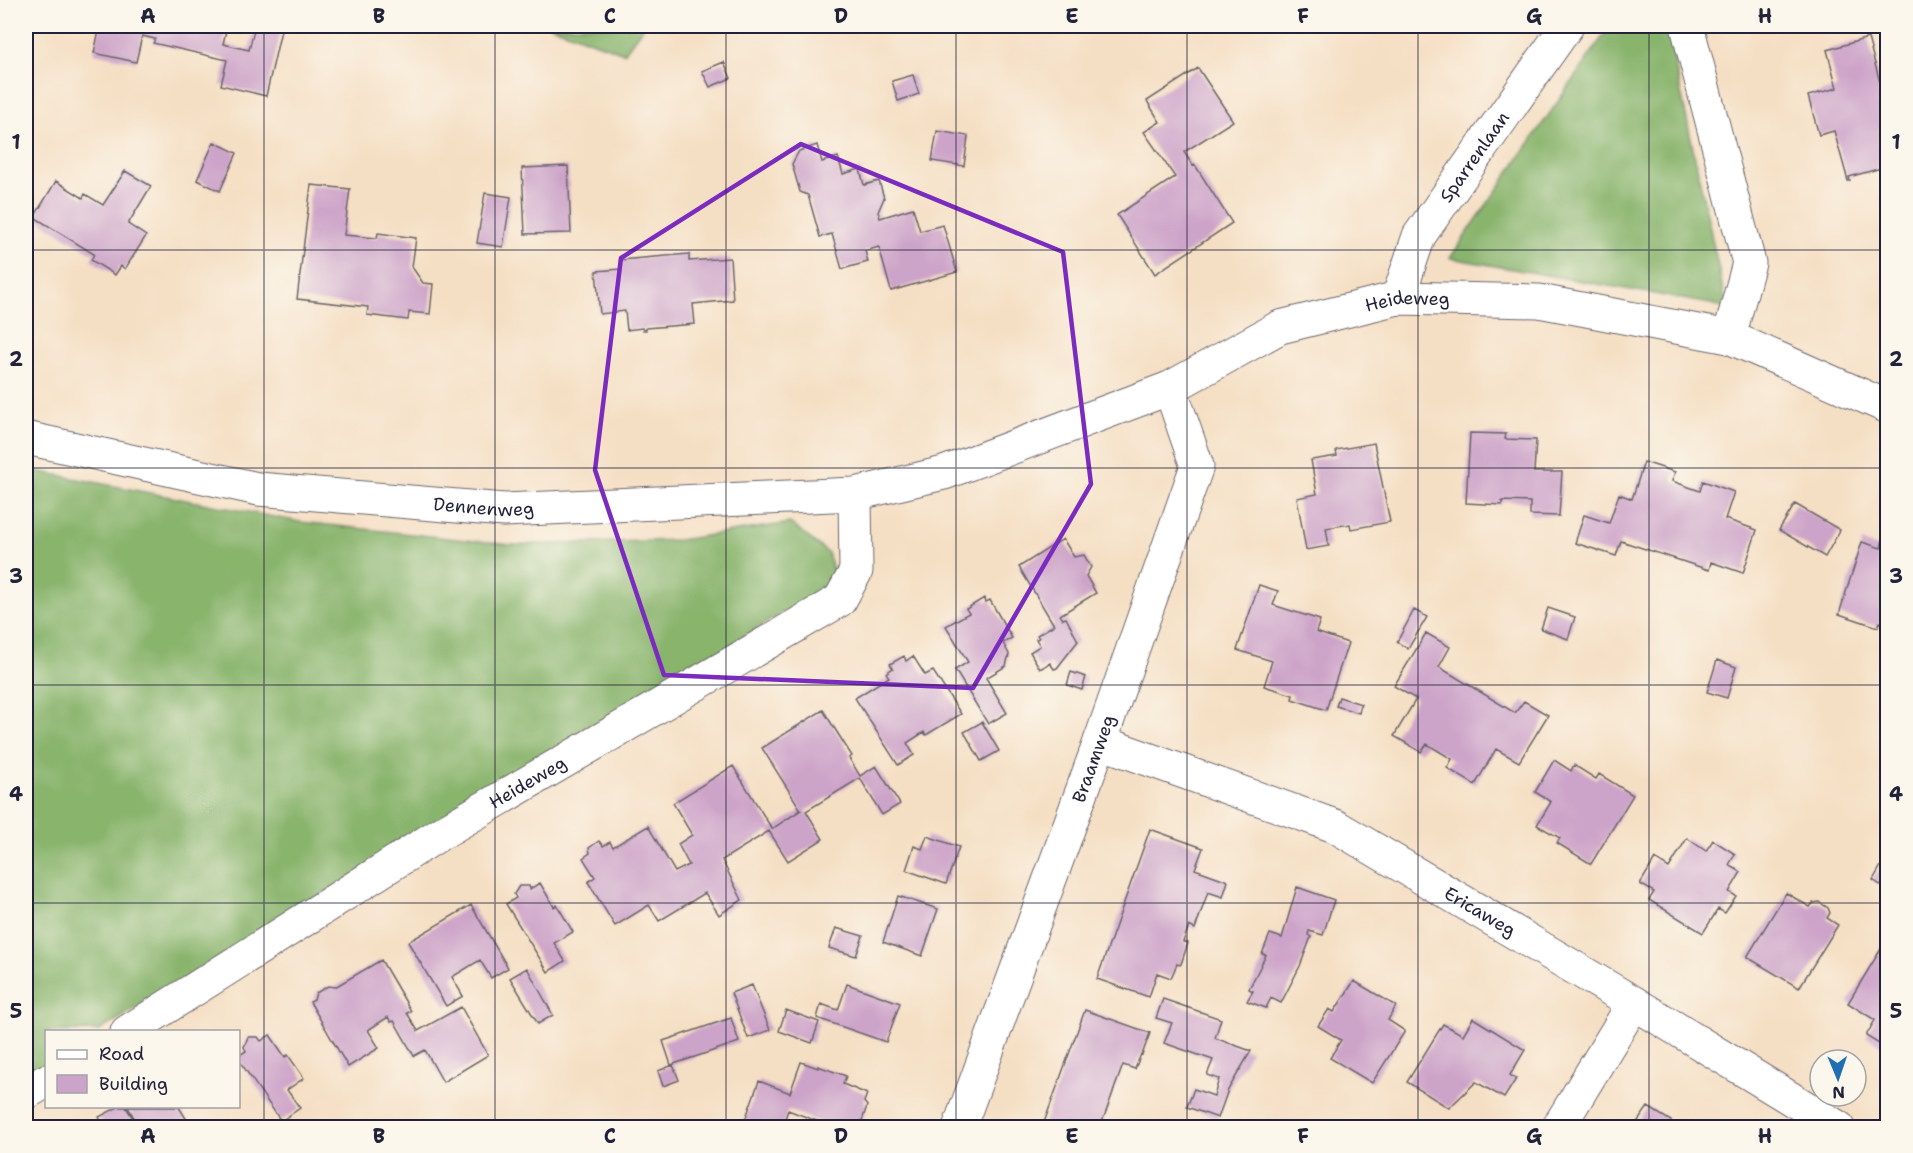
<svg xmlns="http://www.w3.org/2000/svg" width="1913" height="1153" viewBox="0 0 1913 1153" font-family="'Shantell Sans',sans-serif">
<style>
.forest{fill:#88b46c;stroke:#556b54;stroke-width:1.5}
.building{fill:#cda4c9}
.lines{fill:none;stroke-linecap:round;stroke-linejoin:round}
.minor-casing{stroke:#6c646b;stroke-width:35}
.minor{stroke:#fff;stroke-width:33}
.marked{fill:none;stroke:#7b2cbf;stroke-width:4.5;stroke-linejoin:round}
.grid{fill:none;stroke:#22223b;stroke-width:1.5;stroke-opacity:0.55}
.labels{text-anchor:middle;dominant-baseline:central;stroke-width:6;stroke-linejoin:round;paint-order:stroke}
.street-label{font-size:18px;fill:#22223b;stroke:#fbf7ec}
.neatline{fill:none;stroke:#22223b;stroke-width:2}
.grid-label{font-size:20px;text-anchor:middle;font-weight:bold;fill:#22223b}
</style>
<rect width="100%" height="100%" fill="#fbf7ec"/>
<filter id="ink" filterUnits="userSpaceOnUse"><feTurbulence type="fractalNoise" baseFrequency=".0167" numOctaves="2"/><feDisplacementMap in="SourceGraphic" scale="12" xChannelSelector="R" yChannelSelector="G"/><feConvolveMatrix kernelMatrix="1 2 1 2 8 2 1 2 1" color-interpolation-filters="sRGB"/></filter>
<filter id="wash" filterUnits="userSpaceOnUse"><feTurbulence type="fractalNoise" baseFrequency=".008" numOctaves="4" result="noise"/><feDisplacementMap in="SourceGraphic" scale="24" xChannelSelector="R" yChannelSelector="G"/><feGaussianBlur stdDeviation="1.35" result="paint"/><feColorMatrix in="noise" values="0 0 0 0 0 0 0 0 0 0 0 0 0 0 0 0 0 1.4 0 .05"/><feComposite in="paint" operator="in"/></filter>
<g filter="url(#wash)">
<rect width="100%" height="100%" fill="#f5dfc4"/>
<path class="forest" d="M550,26H644L624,53Z
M1610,26H1667L1727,309L1711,304L1450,258Z
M26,469L300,522L512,545L679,540L790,523L828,553L836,580L99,1031L46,1032V1064L26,1076Z"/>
<g id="blocks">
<path class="building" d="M100,26H227L223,44L249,50L255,26H282L266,96L221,85L227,60L153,43L155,39L142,36L136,62L94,53Z
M1868,38L1887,108V172L1885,167L1849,177L1850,181H1848L1834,131L1819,135L1808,96L1837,88L1827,50Z
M724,62L731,78L710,87L702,71Z
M1198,68L1233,121L1184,152L1193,166L1195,165L1232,223L1155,274L1117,215L1175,177L1144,132L1160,122L1147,101Z
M913,75L919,94L898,101L892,81Z
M937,131L968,136L964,166L932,161Z
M214,142L237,153L220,191L197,180Z
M817,145L822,162L838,157L843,174L860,169L864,185L879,181L884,198L878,212L880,218L913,208L920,231L943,225L957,272L891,291L879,247L865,251L868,262L842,269L832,234L820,237L808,195L800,192L792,164L799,151Z
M568,166L571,233L525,234L522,168Z
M125,171L151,186L128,224L146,236L125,269L121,266L115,275L91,260L94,254L34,217L56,181L83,198L85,194L103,205Z
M311,185L350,189L344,235L377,238L378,233L416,238L412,267L423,283L433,284L430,314L409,312L408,320L367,315L368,307L297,299Z
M1887,191V205L1881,199Z
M485,193L511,197L503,247L477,243Z
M689,254V261L730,258L733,300L693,304L695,324L646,328V330H643L642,328L627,330L625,311L600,314L596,271L621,269L620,260Z
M1470,433L1506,434L1505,439L1536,440L1534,472H1562L1559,516L1530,515V502L1502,501V505L1466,503Z
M1374,443L1390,522L1351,529L1350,524L1326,528L1329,546L1306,550L1297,498L1317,494L1311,460L1337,456L1336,450Z
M1644,462L1675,472L1672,481L1700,491L1703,481L1734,492L1725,519L1757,530L1743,573L1711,562L1709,570L1621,541L1616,556L1575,543L1584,515L1609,523L1619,494L1632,499Z
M1795,504L1840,530L1825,557L1779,530Z
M1063,539L1074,557L1084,555L1091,567L1086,576L1096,593L1060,615L1063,619L1066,618L1078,641L1057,668L1054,669L1050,663L1040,669L1030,652L1040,646L1036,639L1039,638L1037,635L1054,625L1019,567Z
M1883,540L1887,541V625L1880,622L1878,627L1839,614L1862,542L1881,548Z
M1259,585L1278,591L1273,605L1320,620L1316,632L1348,643L1326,710L1292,699L1293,695L1264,686L1272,661L1237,650Z
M984,598L986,602L990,600L1012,638L1003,643L1009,654L1006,666L986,678L1007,713L988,724L955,670L968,662L946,626L969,613L966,609Z
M1548,608L1575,617L1568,639L1541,629Z
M1414,610L1427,617L1408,649L1397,642Z
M1426,633L1450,647L1439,667L1515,713L1524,701L1548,715L1519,762L1496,749L1475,785L1447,768L1452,759L1427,744L1421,752L1394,736L1416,699L1394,686Z
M904,656L906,661L913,656L925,675L933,671L961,714L926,735L924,732L907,743L914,755L898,765L855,698L889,677L886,673L893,668L890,664Z
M1717,660L1736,667L1727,698L1707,692Z
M1071,672L1086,677L1082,690L1067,685Z
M1339,697L1361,704L1359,713L1336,706Z
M823,710L852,756L849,758L860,776L876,766L900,804L882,815L860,778L806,811L823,839L788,861L769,831L722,860L742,900L719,915L705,893L659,921L649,905L615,926L588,882L595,877L583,858L590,853L589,848L599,841L603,846L610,842L613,847L648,826L675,872L689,865L678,844L692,835L673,803L733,766L772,829L801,810L762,748Z
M982,722L999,751L981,761L964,732Z
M1554,760L1571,771L1574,765L1596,779L1599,774L1633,795L1591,864L1557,843L1560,838L1537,825L1551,802L1535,792Z
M1150,829L1203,848L1195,869L1228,881L1223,897L1208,892L1195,929L1189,926L1183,942L1188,943L1181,964L1180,965L1177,964L1171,978L1157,973L1149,997L1097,979Z
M927,836L959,847L946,884L906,870L914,846L922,849Z
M1687,838L1706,851L1713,840L1735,854L1729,865L1741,872L1729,892L1736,896L1725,913L1718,909L1703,933L1649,900L1654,892L1640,884L1655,859L1669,868Z
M1885,859L1887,861V880L1883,887L1873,880Z
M540,883L554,907L557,905L573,932L554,943L565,961L548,972L506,904L516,898L514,894L519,886H529L530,889Z
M1297,887L1334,900L1323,935L1309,931L1308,935L1311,937L1300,966L1281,1003L1271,998L1266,1008L1247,1001L1253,991L1249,989L1266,955L1262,954L1270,934L1282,938Z
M1786,893L1810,907L1813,903L1819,902L1828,908L1830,913L1827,918L1838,925L1799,988L1747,957Z
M898,896L938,909L922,956L883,942Z
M471,905L508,968L491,978L480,960L452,977L463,996L446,1006L408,942Z
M836,928L863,936L856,956L829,948Z
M1887,939V1049L1866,1036L1875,1020L1848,1003Z
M381,960L411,1011L407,1013L418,1031L461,1007L488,1055L443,1082L425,1050L414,1056L394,1021L391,1022L388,1017L368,1030L379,1048L348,1067L310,1002L314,1000L316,993L328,986L335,987Z
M527,968L553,1015L538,1024L510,978Z
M1354,981L1396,1006L1388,1020L1405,1031L1372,1083L1330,1058L1341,1040L1318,1026L1329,1009L1334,1012Z
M847,984L900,1003L886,1042L817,1018L821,1004L838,1010Z
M752,985L770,1030L748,1038L731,993Z
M1163,999L1221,1019L1215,1038L1251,1051L1228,1090L1218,1118L1187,1107L1194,1089L1214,1096L1219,1079L1207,1075L1213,1060L1164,1043L1172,1023L1156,1018Z
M786,1010L819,1022L812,1043L779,1031Z
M1085,1010L1150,1033L1142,1055L1141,1054L1135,1069L1123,1065L1100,1128H1042Z
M731,1018L739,1042L671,1065L663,1041Z
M1473,1018L1525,1050L1510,1075L1516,1079L1504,1098L1476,1082L1449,1108L1407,1082L1443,1024L1463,1035Z
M270,1035L285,1057L288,1055L304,1078L287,1090L300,1108L281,1121L238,1059V1056L246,1051L244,1047L248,1037H258L261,1041Z
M801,1062L818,1068V1066L846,1076L843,1084L867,1094L864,1102L867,1106L861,1124H856L855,1128H835L788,1110L782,1128H766L745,1120L759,1081L790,1093Z
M673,1065L679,1080L663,1086L658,1071Z
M118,1107H126L139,1128H97L103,1124L99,1117Z
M128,1107H179L192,1128H140Z
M1648,1107L1671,1121L1670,1123L1677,1128H1633Z
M725,1120L744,1127V1128H722Z"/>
</g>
</g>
<g filter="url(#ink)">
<use href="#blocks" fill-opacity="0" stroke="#6c646b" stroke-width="1.5"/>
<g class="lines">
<g class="minor-casing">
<g id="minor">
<path d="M1687,26L1749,263L1729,337"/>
<path id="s1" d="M1398,298L1419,236L1567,26"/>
<path id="s2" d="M26,438L258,489L504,510L855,494L944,473L1170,388L1280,327L1398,298L1539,301L1729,337L1888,407"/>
<path id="s3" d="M1100,742L1335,826L1634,1003L1839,1128"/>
<path id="s4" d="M127,1032L438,835L840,600L856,571L855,494"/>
<path d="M26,1093L46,1081"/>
<path id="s5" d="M959,1128L1100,742L1197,466L1170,388"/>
<path d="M1558,1128L1634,1003"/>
</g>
</g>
<use href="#minor" class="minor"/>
</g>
</g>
<path class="marked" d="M801,144L1063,252L1091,484L973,688L664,675L595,470L621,258Z"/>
<path class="grid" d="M264,26V1128M495,26V1128M726,26V1128M956,26V1128M1187,26V1128M1418,26V1128M1649,26V1128M26,250H1888M26,468H1888M26,685H1888M26,903H1888"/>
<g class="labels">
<g class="street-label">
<text stroke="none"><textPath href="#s1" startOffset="162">Sparrenlaan</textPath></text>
<text stroke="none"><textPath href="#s2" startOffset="1425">Heideweg</textPath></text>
<text stroke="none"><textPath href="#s2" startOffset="464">Dennenweg</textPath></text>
<text stroke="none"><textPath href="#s5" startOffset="393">Braamweg</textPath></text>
<text stroke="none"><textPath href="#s4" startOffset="472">Heideweg</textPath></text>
<text stroke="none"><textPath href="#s3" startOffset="418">Ericaweg</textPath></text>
</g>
</g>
<rect width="1913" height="1153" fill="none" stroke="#fbf7ec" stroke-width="66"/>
<rect x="45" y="1030" width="195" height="78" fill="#fbf7ec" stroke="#a4a2a5" stroke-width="1.5"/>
<rect x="57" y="1050" width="30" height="9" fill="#ffffff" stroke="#a4a2a5" stroke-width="1.5"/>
<text x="99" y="1060" font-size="18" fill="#22223b">Road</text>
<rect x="57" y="1075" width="30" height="18" fill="#cda4c9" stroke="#a4a2a5" stroke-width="1.5"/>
<text x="99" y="1090" font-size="18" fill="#22223b">Building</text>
<g transform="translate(1838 1078) rotate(178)"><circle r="28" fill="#fbf7ec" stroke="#a4a2a5" stroke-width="1.5"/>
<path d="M0-4.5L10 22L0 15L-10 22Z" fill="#1f6fb2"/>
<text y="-9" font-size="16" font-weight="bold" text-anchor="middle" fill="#22223b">N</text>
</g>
<rect x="33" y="33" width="1847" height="1087" class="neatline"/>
<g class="grid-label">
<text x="148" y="23">A</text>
<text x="379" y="23">B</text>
<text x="610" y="23">C</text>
<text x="841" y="23">D</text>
<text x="1072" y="23">E</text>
<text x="1303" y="23">F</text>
<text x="1534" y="23">G</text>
<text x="1765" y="23">H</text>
<text x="16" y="149">1</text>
<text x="1896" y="149">1</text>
<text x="16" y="366">2</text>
<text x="1896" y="366">2</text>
<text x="16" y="583">3</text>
<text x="1896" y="583">3</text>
<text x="16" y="801">4</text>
<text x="1896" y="801">4</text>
<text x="16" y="1018">5</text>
<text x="1896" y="1018">5</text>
<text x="148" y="1143">A</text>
<text x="379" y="1143">B</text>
<text x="610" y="1143">C</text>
<text x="841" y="1143">D</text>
<text x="1072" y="1143">E</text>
<text x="1303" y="1143">F</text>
<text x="1534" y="1143">G</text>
<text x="1765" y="1143">H</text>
</g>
</svg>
